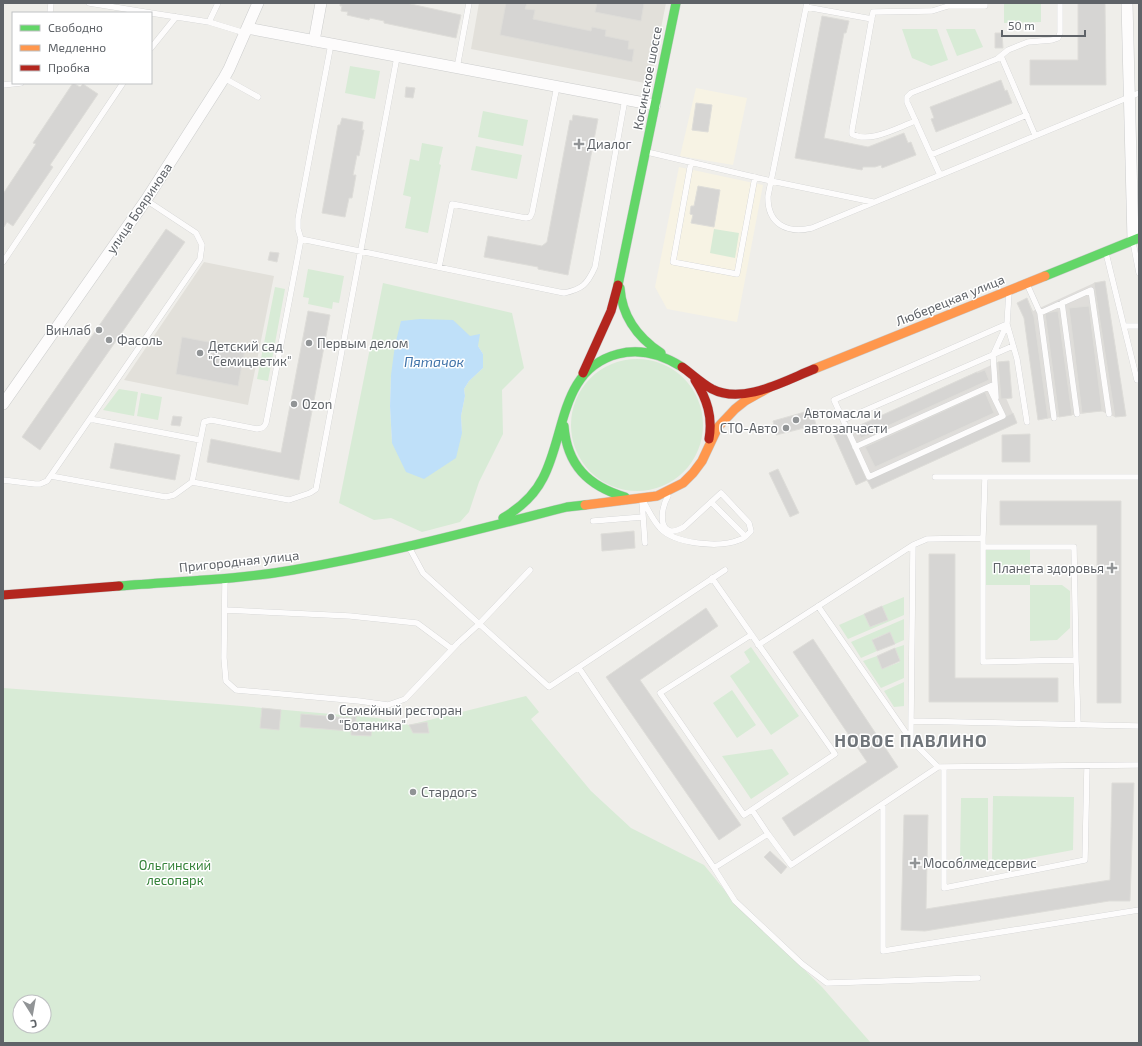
<svg xmlns="http://www.w3.org/2000/svg" width="1142" height="1046" viewBox="0 0 1142 1046" font-family="'Exo 2',sans-serif">
<style>
.commercial{fill:#f7f3e4}
.industrial{fill:#dfddda}
.education{fill:#e2e0da}
.green{fill:#d8ebd6;fill-rule:evenodd}
.water{fill:#bfe0f9}
.building{fill:#d6d5d3;stroke:#deddd9}
.lines{fill:none;stroke-linecap:round;stroke-linejoin:round}
.lane-casing{stroke:#cbcccc;stroke-width:6}
.street-casing{stroke:#cbcccc;stroke-width:12}
.fast-casing{stroke:#cacacb;stroke-width:10}
.slow-casing{stroke:#cacacb;stroke-width:10}
.jam-casing{stroke:#cacacb;stroke-width:10}
.lane{stroke:#fdfcfc;stroke-width:5.5}
.street{stroke:#fdfcfc;stroke-width:11}
.fast{stroke:#63d668;stroke-width:9}
.slow{stroke:#ff974d;stroke-width:9}
.jam{stroke:#b3261e;stroke-width:9}
.poi-dot{fill:#919496;stroke:#fff;stroke-width:1.5}
.labels{text-anchor:middle;dominant-baseline:central;stroke-width:3;stroke-linejoin:round;paint-order:stroke}
.street-label{font-size:13px;fill:#5f6368;stroke:#fff}
.poi-label{font-size:13px;fill:#5f6368;stroke:#fff;text-anchor:start}
.park-label{font-size:13px;fill:#348238;stroke:#fff}
.water-label{font-size:14px;font-style:italic;fill:#4174aa;stroke:#fff}
.district-label{font-size:17px;font-weight:bold;letter-spacing:1px;fill:#70757a;stroke:#fff}
</style>
<rect width="100%" height="100%" fill="#efeeea"/>
<path class="commercial" d="M696,88L747,98L733,165L680,156Z
M679,167L763,185L737,322L667,309L655,287Z"/>
<path class="industrial" d="M1105,281L1126,416L1115,417L1101,411L1038,420L1024,318L1017,303L1027,298L1033,311L1094,283Z
M1009,361L1006,398L1017,423L872,489L867,480L856,485L832,431L843,426L857,427L998,362Z"/>
<path class="education" d="M479,3H666L650,84L471,49Z
M204,262L274,276L248,405L124,380Z"/>
<path class="green" d="M1004,3H1041V22L1004,23Z
M902,29H937L948,60L931,66L912,58Z
M946,29H975L983,47L957,56Z
M350,66L380,71L375,99L345,93Z
M483,111L528,120L523,146L478,137Z
M422,143L443,147L439,164L441,165L428,233L405,228L411,197L403,195L410,159L419,161Z
M476,146L522,155L517,179L471,170Z
M714,229L739,233L735,258L710,253Z
M308,269L344,276L339,303L333,302L332,309L308,304L309,298L303,297Z
M383,283L512,313L524,368L502,390L503,434L479,482L469,512L460,522L422,532L391,518L374,520L339,503ZM478,346L483,354V368L469,381L464,389L465,396L461,416L462,433L392,443L390,406L391,375Z
M275,287L285,289L268,381L257,379Z
M571 425a66 66 0 1 1 132 0a66 66 0 1 1-132 0Z
M119,389L138,392L134,416L103,410Z
M141,393L162,397L158,420L137,416Z
M986,550H1030V585H1062L1070,591V628L1057,640L1030,641V585H986Z
M904,597V615L848,639L839,625L864,614L870,627L887,620L882,606Z
M904,619V640L895,644L890,632L873,639L877,651L861,658L851,642Z
M904,645V678L881,688L863,661L877,656L882,669L900,662L895,648Z
M751,647L799,716L771,735L730,676L750,662L744,652Z
M904,682V706L894,707L884,691Z
M3,688L218,704L377,718L409,725L526,696L539,712L531,719L591,791L631,828L704,865L731,898L822,987L871,1043H3ZM20,1002H44V1026H20Z
M732,690L756,725L737,738L713,703Z
M772,749L789,774L751,799L722,756Z
M993,796L1074,797L1073,850L992,865Z
M961,798H988V863H960Z"/>
<path class="water" d="M420,319L453,320L470,336L480,334L478,346L483,354V368L469,381L464,389L465,396L461,416L462,433L456,458L424,479L406,472L392,443L390,406L391,375L395,345L401,321Z"/>
<path class="building" d="M340,3H406L461,15L456,38L384,23V21L370,18L369,20L347,15L348,12L341,11L342,6H340Z
M506,3H527L525,9L535,10L533,19L591,31L592,27L606,30L605,36L629,41L628,49H634L632,62L500,35Z
M597,3H644L641,21L595,12Z
M1078,3H1105L1106,85H1030V60H1078Z
M822,16L849,21L846,33H844L824,138L868,147L904,133L908,143L911,142L916,155L882,168L881,165L875,167H863L862,170L795,158Z
M995,33H1002L1003,48H995Z
M1001,80L1005,91L1007,90L1012,103L936,132L931,119L934,118L930,107Z
M73,83L80,87L83,84L98,94L50,165L53,167L13,226L7,222L4,227L3,226V194L36,144L33,143Z
M406,87L415,88L413,98L405,97Z
M696,103L712,105L708,132L692,130Z
M573,115L598,119L568,275L538,269V267L484,257L488,236L542,246L547,242L570,120L572,121Z
M342,118L363,122L362,130H364L359,156L357,155L353,175H356L352,198H349L345,217L322,213L338,125H340Z
M698,186L720,190L714,227L691,223L693,215L690,214L691,206H694Z
M166,229L185,242L40,450L22,437Z
M270,252L279,253L277,262L268,260Z
M1105,281L1126,416L1115,417L1094,283Z
M1027,298L1034,317L1048,418L1038,420L1024,318L1017,303Z
M1089,306L1102,411L1082,413L1069,308Z
M308,311L330,315L299,480L207,462L211,439L281,453Z
M1058,311L1072,415L1059,417L1045,313Z
M182,337L245,349L238,386L176,374Z
M1009,361L1012,398L1001,399L998,362Z
M985,370L989,380L861,438L856,427L977,372V373Z
M985,392L994,413L875,467L865,447Z
M812,410L816,425L776,435L773,421Z
M1013,413L1017,423L872,489L867,480Z
M173,416L182,417L180,426L171,425Z
M843,426L867,480L856,485L832,431Z
M1030,434V462H1002V435Z
M115,443L180,455L175,480L110,468Z
M778,469L799,513L790,517L769,473Z
M1000,501H1121V703H1097V525H1000Z
M634,531L635,548L602,551L601,534Z
M929,554H955V678H1058V702H929Z
M882,606L888,620L870,627L864,614Z
M706,608L718,626L640,680L741,825L719,840L606,677Z
M890,632L895,644L877,651L872,640Z
M813,639L898,767L794,836L782,818L867,762L793,652Z
M895,648L900,661L882,669L877,656Z
M262,708L281,710L279,730L260,728Z
M301,714L350,718L349,731L300,727Z
M352,716H356V723L372,724L371,736L351,735Z
M427,722L429,733H413L409,725Z
M1112,783H1134L1130,901H1109L925,931L901,930L904,815H928L926,909L1110,880Z
M770,851L787,867L781,874L764,857Z"/>
<g class="lines">
<g class="lane-casing">
<path id="lane" d="M89,3L151,13
M218,3L209,22L245,33
M807,3L768,196C767,224 787,234 812,228L1139,93
M806,7L872,19
M50,13L51,3
M151,13L209,22
M331,44L298,219V229L301,239L266,423C264,428 262,428 257,429L211,420L204,422L192,482L289,500L310,493L316,489L397,57
M151,48L176,17
M1001,56L1035,135
M457,68L469,3
M224,78L258,97
M3,85L21,83
M916,121C898,127 870,144 852,134V130L873,12L932,11L948,6H985V3
M647,152L771,181L873,202
M931,155L1027,115
M691,162L673,262L737,274L755,177
M940,175L907,102V97L911,93L997,59L1008,50L1028,42L1052,40L1058,38L1060,33V3
M301,239L564,293C582,289 587,285 595,267L625,99
M1133,242L1139,273
M1106,253L1137,380H1139
M3,262L123,83
M439,267L452,204L526,218L530,217L532,213L557,86
M1027,284L1040,313L1054,418
M1009,292L1007,324L1017,359L1027,422
M1062,303L1077,414
M1040,313L1091,290L1109,414
M1124,326H1139
M989,387L1003,416L869,477L834,400L1007,324
M996,398L993,355L1007,324
M90,419L200,440
M843,420L1013,346
M855,447L995,384
M51,476L166,497L174,495L192,482
M935,477H1139
M3,480L35,484H40L47,481L200,259L202,245L196,233L146,200
M642,499C648,509 652,519 660,528C675,544 719,548 739,540C744,539 748,534 751,531L749,523L721,493L684,527C658,542 659,511 668,496
M642,501L645,543
M711,502L745,536
M593,521L643,517
M983,538L927,539L913,545L911,721L1139,726
M983,547H1074L1076,660L983,662V538L985,477
M410,549L423,573L549,687L725,570
M712,578L835,754L744,815L660,693L751,635
M225,579L224,658L226,681L236,690L359,701L388,705L405,699L458,643L479,624L530,570
M818,606L911,740
M225,610L350,616L417,623L452,649
M758,645L913,545
M1076,660L1078,725
M579,668L714,868L768,834L791,865L938,767
M911,721V740L938,767L1139,765
M944,767V888L1085,860L1087,766
M883,804V951L1139,910
M752,810L768,834
M714,868L735,901L802,964L827,983L978,978"/>
</g>
<g class="street-casing">
<path id="street" d="M1127,3L1133,240
M247,28L655,105
M314,41L321,3
M3,404L146,200L224,78L229,69L258,3"/>
</g>
<g class="fast-casing">
<path id="fast" d="M1045,276L1139,238
M618,285L676,3
M620,288C622,317 637,337 661,353
M564,426C567,465 588,486 625,497
M503,518C520,508 534,496 543,478C566,434 560,369 618,354C641,348 663,355 682,367
M119,586C177,581 236,580 293,570C386,554 476,530 567,507L585,505"/>
</g>
<g class="slow-casing">
<path id="slow" d="M814,369L1045,276
M585,505L657,496L683,483L693,473L702,461L718,427L735,409L745,401L770,387"/>
</g>
<g class="jam-casing">
<path id="jam" d="M682,367C692,374 701,383 712,389C743,405 784,381 814,369
M583,373L611,311L618,285
M695,380C707,399 713,417 709,439
M3,595L119,586"/>
</g>
<use href="#lane" class="lane"/>
<use href="#street" class="street"/>
<use href="#fast" class="fast"/>
<use href="#slow" class="slow"/>
<use href="#jam" class="jam"/>
</g>
<g class="poi-dot">
<path d="M577 138h4v4h4v4h-4v4h-4v-4h-4v-4h4z"/>
<circle cx="99" cy="330" r="4"/>
<circle cx="109" cy="340" r="4"/>
<circle cx="309" cy="343" r="4"/>
<circle cx="200" cy="353" r="4"/>
<circle cx="294" cy="404" r="4"/>
<circle cx="796" cy="420" r="4"/>
<circle cx="786" cy="428" r="4"/>
<path d="M1110 562h4v4h4v4h-4v4h-4v-4h-4v-4h4z"/>
<circle cx="331" cy="717" r="4"/>
<circle cx="413" cy="792" r="4"/>
<path d="M913 857h4v4h4v4h-4v4h-4v-4h-4v-4h4z"/>
</g>
<g class="labels">
<g class="street-label">
<text transform="translate(647 78) rotate(-79)">Косинское шоссе</text>
<text transform="translate(139 208) rotate(-56)">улица Бояринова</text>
<text transform="translate(950 300) rotate(-22)">Люберецкая улица</text>
<text transform="translate(239 561) rotate(-6)">Пригородная улица</text>
</g>
<g class="poi-label">
<text x="587" y="144">Диалог</text>
<text x="91" y="330" text-anchor="end">Винлаб</text>
<text x="117" y="340">Фасоль</text>
<text x="317" y="343">Первым делом</text>
<text x="208" y="346">Детский сад<tspan x="208" dy="15">"Семицветик"</tspan></text>
<text x="302" y="404">Ozon</text>
<text x="804" y="413">Автомасла и<tspan x="804" dy="15">автозапчасти</tspan></text>
<text x="778" y="428" text-anchor="end">СТО-Авто</text>
<text x="1104" y="568" text-anchor="end">Планета здоровья</text>
<text x="339" y="710">Семейный ресторан<tspan x="339" dy="15">"Ботаника"</tspan></text>
<text x="421" y="792">Стардогs</text>
<text x="923" y="863">Мособлмедсервис</text>
</g>
<g class="park-label">
<text x="175" y="865">Ольгинский<tspan x="175" dy="15">лесопарк</tspan></text>
</g>
<g class="water-label">
<text x="434" y="361">Пятачок</text>
</g>
<g class="district-label">
<text x="911" y="740">НОВОЕ ПАВЛИНО</text>
</g>
</g>
<rect width="1142" height="1046" fill="none" stroke="#5f6368" stroke-width="8"/>
<rect x="12" y="12" width="140" height="72" fill="#ffffff" stroke="#bfc1c3"/>
<rect x="20" y="25" width="20" height="6" fill="#63d668" stroke="#bfc1c3"/>
<text x="48" y="32" font-size="12" fill="#5f6368">Свободно</text>
<rect x="20" y="45" width="20" height="6" fill="#ff974d" stroke="#bfc1c3"/>
<text x="48" y="52" font-size="12" fill="#5f6368">Медленно</text>
<rect x="20" y="65" width="20" height="6" fill="#b3261e" stroke="#bfc1c3"/>
<text x="48" y="72" font-size="12" fill="#5f6368">Пробка</text>
<g transform="translate(32 1014) rotate(169)"><circle r="19" fill="#ffffff" stroke="#bfc1c3"/>
<path d="M0-3L7 15L0 10L-7 15Z" fill="#919496"/>
<text y="-6" font-size="11" font-weight="bold" text-anchor="middle" fill="#5f6368">С</text>
</g>
<path d="M1002 30v6h83v-6" fill="none" stroke="#5f6368" stroke-width="2"/>
<text x="1008" y="30" font-size="12" fill="#5f6368" stroke="#ffffff" stroke-width="3" paint-order="stroke">50 m</text>
</svg>
